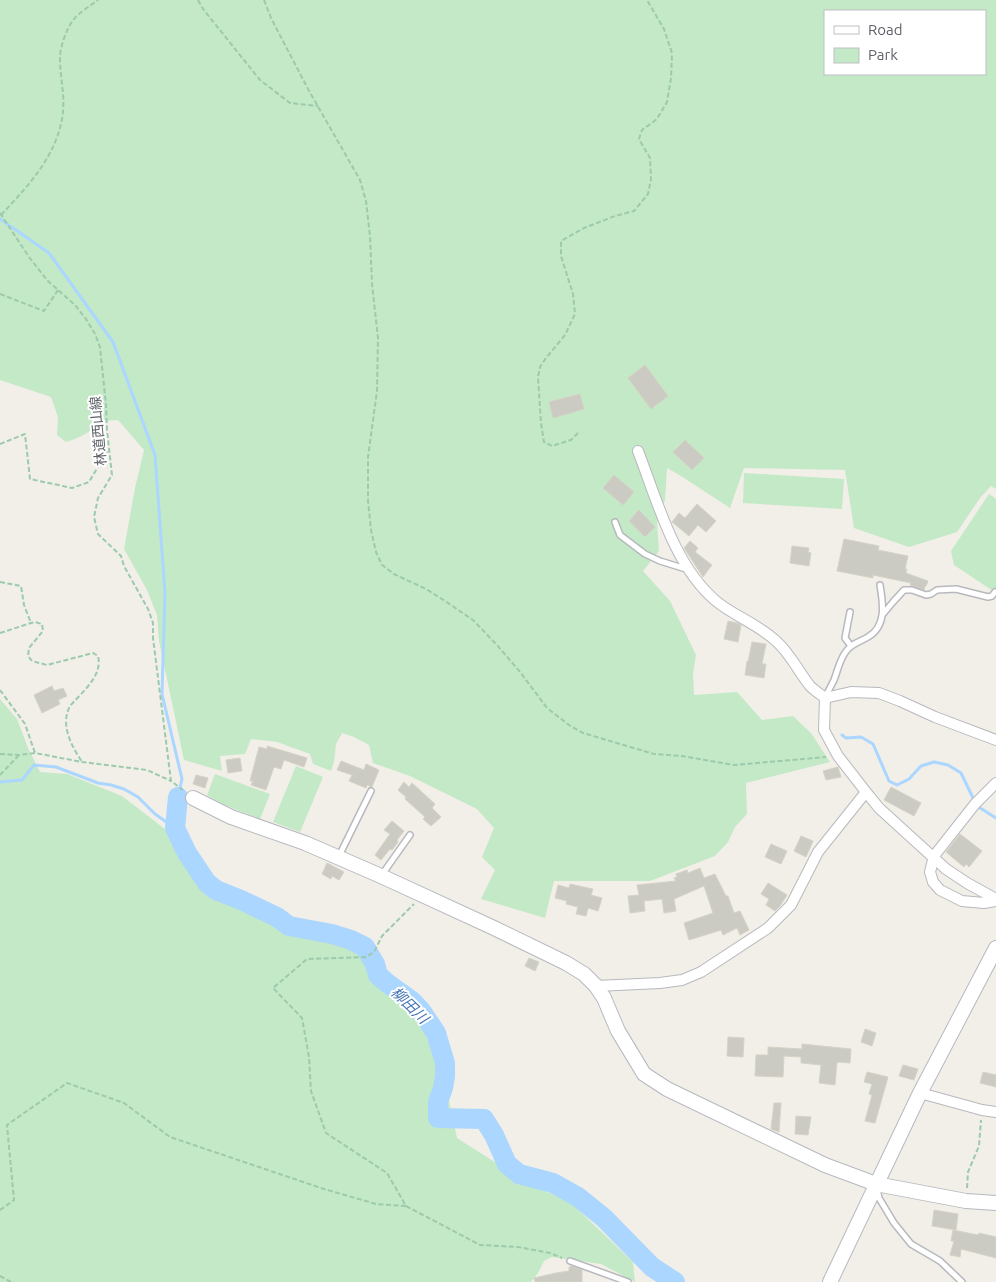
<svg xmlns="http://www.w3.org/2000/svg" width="996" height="1282" viewBox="0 0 996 1282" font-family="Ubuntu,'Noto Sans JP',sans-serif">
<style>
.green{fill:#c4e9c6;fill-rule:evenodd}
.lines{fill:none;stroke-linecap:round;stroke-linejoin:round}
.stream{stroke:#aad6ff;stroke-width:3}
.river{stroke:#aad6ff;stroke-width:20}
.building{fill:#cccbc3;stroke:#d6d2c5}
.lane-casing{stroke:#b8b9be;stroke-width:8}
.street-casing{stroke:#b8b9be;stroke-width:12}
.secondary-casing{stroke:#b6b9bf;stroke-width:16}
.path{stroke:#9ccaac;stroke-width:2;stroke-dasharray:5 2.5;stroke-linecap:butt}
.lane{stroke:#fff;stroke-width:5}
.street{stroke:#fff;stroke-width:10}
.secondary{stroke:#fff;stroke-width:14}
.labels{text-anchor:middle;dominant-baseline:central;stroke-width:4;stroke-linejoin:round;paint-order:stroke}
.street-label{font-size:14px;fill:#5f6268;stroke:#fff}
.water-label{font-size:15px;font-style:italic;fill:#4174b6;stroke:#fff}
</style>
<rect width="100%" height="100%" fill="#f1efe8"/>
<path class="green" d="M0,0H996V489L991,486L980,498L957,532L909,547L854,528L845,470L744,468L730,508L681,476L667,468L665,500L657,523L659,551L643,571L670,601L696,655L693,673L694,695L737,692L762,720L793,716L811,733L830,762L746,783L747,814L735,827L728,842L715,856L650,881H554L545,918L481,899L495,870L482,857L494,828L477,809L410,776L373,763L369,745L354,737L342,733L336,744L334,762L331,771L313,764L310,754L277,742L251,739L245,754L220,756L222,771L184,760L159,641L157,615L147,590L124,549L135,488L144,450L118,420L100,421C91,433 79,438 66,442L57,435L58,417L51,397L0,380ZM825,11H985V74H825Z
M744,473L844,479L842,509L743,503Z
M989,494L996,499V593L954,565L951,551Z
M0,699L17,719L28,748L40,772L67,774L122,796L170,833L192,871L204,886L258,911L291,932L333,941L351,943L368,955L375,977L414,1008L432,1030L441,1063L457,1138L531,1185L570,1202L633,1262L635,1282L601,1264L552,1257L544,1261L538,1273L531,1282H0Z
M296,766L323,777L300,832L273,822Z
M215,774L270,794L260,819L222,804L207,795Z"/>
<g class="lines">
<path class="stream" d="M0,219L49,253L113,342L155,455L165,593L162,694L182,779L178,797
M842,735L846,738L861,737L873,744L889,781L897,785L909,779L921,766L934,762L948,765L961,773L974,800
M0,782L22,780L34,765L56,767L98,783L111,785L124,789L138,797L155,814L175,828
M977,806L996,818"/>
<path class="river" d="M178,797L175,828L187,853L207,883L216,890L241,900L277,917L289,926L332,934L351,940L365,947L375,964L378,975L387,983L412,1001L422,1012L436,1033L445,1063V1076L443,1088L438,1102V1118L484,1119L494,1135L507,1164L519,1174L553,1183L578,1197L604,1218L652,1267L675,1282"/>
</g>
<path class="building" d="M645,365L668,396L651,409L628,378Z
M580,394L584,409L553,418L549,402Z
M685,440L704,458L692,470L673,452Z
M614,475L634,492L623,505L603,488Z
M697,504L716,521L706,532L698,525L689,536L672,522L679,513L685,518Z
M639,510L655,527L645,537L629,521Z
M844,539L879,546L878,550L908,556L905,569H907L906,573L928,581L926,586H925L924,590L910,585L911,583L873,575V578L837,571Z
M690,541L698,548L695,552L712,565L703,577L684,548Z
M792,546L809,548L808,552L811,553L809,566L790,563Z
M728,621L737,623L741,625L738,642L724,639Z
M752,642L766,644L762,664H766L764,678L745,675L747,661L748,662Z
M52,686L54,691L63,688L67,696L58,700L60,704L42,713L34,695Z
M267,746L307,758L304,767L284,760L281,769L274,767L266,790L251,785L253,781H250L259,747L267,749Z
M240,758L242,771L228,773L226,760Z
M341,761L364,770L366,764L379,770L372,787L367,785L366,788L349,781L352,775L337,770Z
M838,767L841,777L826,780L823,771Z
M196,775L208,778L205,788L193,784Z
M404,782L409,787L412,783L435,804L432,808L441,817L431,826L423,819L425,817L405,799L406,797L398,790Z
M891,787L921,803L914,816L884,800Z
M392,821L404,831L397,840L398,842L392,850L390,849L381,860L375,855L390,834L384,830Z
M960,834L982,851L969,867L966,864L964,867L946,852Z
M801,836L813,841L806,857L794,851Z
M771,844L787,851L781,864L765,857Z
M327,863L344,872L339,880L332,876L331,879L322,874Z
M700,868L704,878L715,874L726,896H728L734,913L740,911L749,930L740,935L737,928L723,935L721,930L689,940L684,923L713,913L704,886L674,899L676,911L664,913L662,899L644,901L645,911L630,913L628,896L639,895L637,885L676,881L674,878L677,877L676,874L687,870L688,873Z
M768,883L787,895L780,906L775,911L766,905L769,899L761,894Z
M570,884L593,889L591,895L602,898L598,911L588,908L586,916L576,914L578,907L566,904L567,901L555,898L558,885L569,888Z
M529,958L539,962L535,971L525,966Z
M865,1029L876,1033L872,1046L861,1042Z
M728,1037L744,1038L743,1057L727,1056Z
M802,1044L851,1049L850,1063L837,1062L835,1085L819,1083L821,1065L801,1063V1057L784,1056L783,1077L755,1076L756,1055H768V1047L802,1049Z
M903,1065L918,1069L914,1080L899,1076Z
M867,1072L888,1077L875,1123L865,1121L872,1095L869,1094L872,1084L864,1082Z
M983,1072L996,1075V1087L980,1083Z
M774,1103H781L779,1132L771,1129Z
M796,1116L811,1117L808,1135L795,1134Z
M934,1210L958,1214L956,1230L932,1226Z
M953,1230L978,1235L979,1233L996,1237V1258L961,1249L960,1257L950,1255L954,1241H951Z
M572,1266L582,1270V1282H535L534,1278L556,1273L569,1271V1267Z"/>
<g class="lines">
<g class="lane-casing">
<path id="lane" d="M615,522L620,535L645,554L660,561L686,569
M850,612L845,638L851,646
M883,614L893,602L904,590H912L926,595L931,594L937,590L956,589L988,597L992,596L995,592
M825,697C828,692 831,686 834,680C838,670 840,657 848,649C853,643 862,641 868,637C887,626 883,603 880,585
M339,856L371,791
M381,876L410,835
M877,1189L879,1198L894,1223L911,1244L940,1261L962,1282
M570,1261L628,1282"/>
</g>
<g class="street-casing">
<path id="street" d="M638,451C657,500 674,566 716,601C734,616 758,624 776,641C790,653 798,671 810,686C814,690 820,694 825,698
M825,698L824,730L838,756L866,792L879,808L946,869L967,883L996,899
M825,698L851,692L879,693L900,701L935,717L996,740
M996,783L975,804L934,856L930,872L933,882L940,890L962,901L984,903L996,901
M596,986L660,983L682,980L701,972L768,928L791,905L818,852L866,792
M920,1093L982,1110L996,1112"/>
</g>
<g class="secondary-casing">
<path id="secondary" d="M193,798L231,817L305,843L381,876L494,928L566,963L584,974L596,986L604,998L618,1031L644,1074L667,1089L825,1165L876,1184L966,1201L996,1203
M830,1282L920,1093L996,948"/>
</g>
<path class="path" d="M198,0L203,9L260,80L290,103L318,106
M264,0L271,18L308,89L360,180L366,201L370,236L372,284L378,338L377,391L368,457V501L371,530L376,552L382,565L394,574L426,589L445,601L473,620L497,645L520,672L547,708L569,725L583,733L654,754L682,756L734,765L826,757
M0,213L29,257L47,280L75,305L86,319L95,334L100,347L106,405L107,430L112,475L98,498L94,517L98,534L121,556L124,566L148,609L153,623V638L171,781L183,790
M1,215C27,187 55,158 62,119C66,98 60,79 60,58C60,47 67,27 74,19C81,11 90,6 98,0
M0,294L44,311L58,290
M578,433L571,440L552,446L544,442L541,423L538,377L540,367L546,358L565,335L575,314L573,294L561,256V241L584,228L615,216L634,211L648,194L651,179L650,158L639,139L642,130L657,119L667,102L671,78L672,53L664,29L647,0
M0,444L25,434L30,479L72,488L89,482L109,448
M0,582L21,586L24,605L31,623
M0,633L31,623L35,622L42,624L43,631L29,648L28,656L32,661L47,665L93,653L98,656C103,676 82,692 70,706C60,725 71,745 82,762
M0,690L25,724L35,753
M0,754L19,755L35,753L82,762L147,770L171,781
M0,775L19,755
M967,1188L968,1172L979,1146L981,1120
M406,1206L480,1245L518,1247L550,1253L562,1258
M0,1210L14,1200L7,1125L67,1083L124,1103L170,1137L324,1189L376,1204L406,1206L387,1173L326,1133L311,1091L309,1057L302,1018L273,988L307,959L366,957L374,952L382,936L414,904
M0,1276L11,1282"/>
<use href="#lane" class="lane"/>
<use href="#street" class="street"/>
<use href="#secondary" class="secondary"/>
</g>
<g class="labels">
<g class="street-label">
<text transform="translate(98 431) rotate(-95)">林道西山線</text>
</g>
<g class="water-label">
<text transform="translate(410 1005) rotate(44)">柳田川</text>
</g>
</g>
<rect x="824" y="10" width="162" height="65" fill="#ffffff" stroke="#bfc0c3"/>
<rect x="834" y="26" width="25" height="8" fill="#ffffff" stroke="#bfc0c3"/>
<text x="868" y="35" font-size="15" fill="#5f6268">Road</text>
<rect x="834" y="48" width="25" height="15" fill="#c4e9c6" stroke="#bfc0c3"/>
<text x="868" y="60" font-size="15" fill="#5f6268">Park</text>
</svg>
